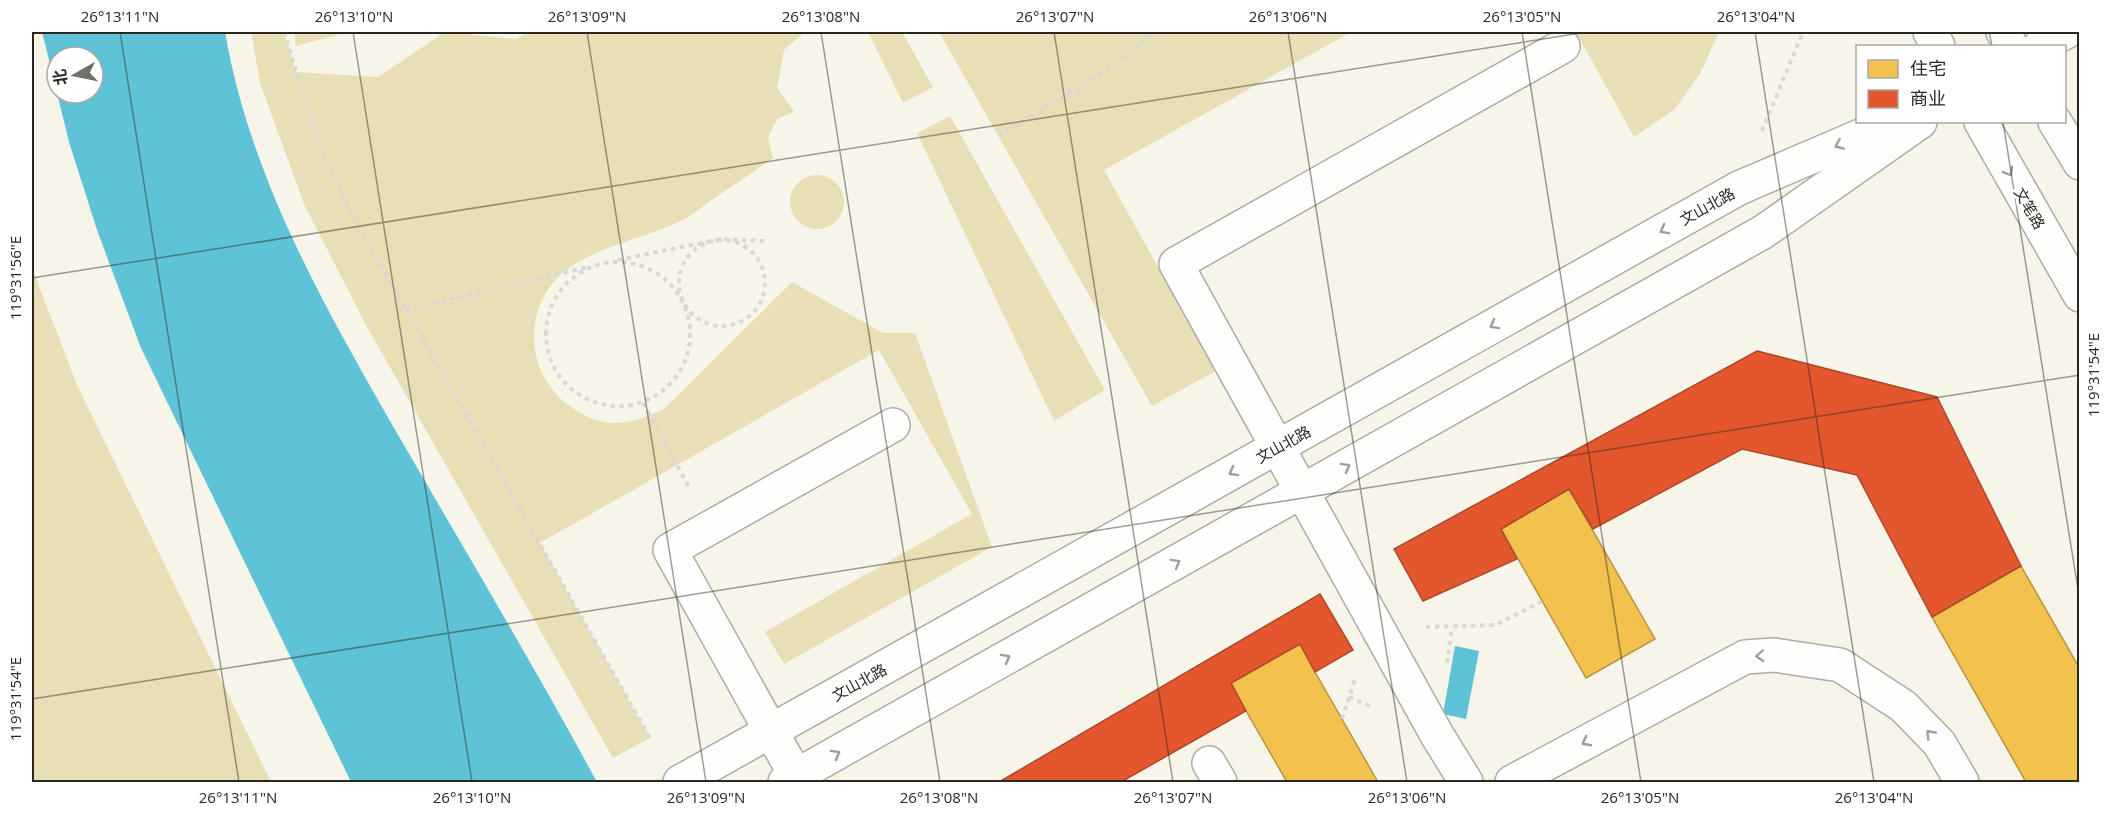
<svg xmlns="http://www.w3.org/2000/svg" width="2111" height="814" viewBox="0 0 2111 814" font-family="'Open Sans','Noto Sans SC',sans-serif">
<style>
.green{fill:#e8dfb7}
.water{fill:#5ec3d7}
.homes{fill:#f2c14e;stroke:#b69340;stroke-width:1.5}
.shops{fill:#e4572e;stroke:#ac492a;stroke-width:1.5}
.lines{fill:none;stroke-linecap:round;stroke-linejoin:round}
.minor-casing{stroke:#adaba3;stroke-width:36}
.major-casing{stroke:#adaba3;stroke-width:36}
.path{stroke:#d9d8d5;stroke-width:4;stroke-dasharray:4.5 4.5;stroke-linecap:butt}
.minor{stroke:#fefefc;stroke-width:33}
.major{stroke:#fefefc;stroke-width:33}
.oneway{stroke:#9e9d99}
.ticks{fill:none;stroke:#292720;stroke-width:1.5;stroke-opacity:0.45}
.labels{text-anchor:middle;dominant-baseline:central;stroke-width:6;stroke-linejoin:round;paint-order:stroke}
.street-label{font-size:15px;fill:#292720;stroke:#fff}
.neatline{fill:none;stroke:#292720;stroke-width:2}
.ticks-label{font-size:15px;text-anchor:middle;fill:#292720}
</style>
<rect width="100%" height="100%" fill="#f7f5ea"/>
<path class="green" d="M251,32H284L296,72L378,77L445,32L516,39L527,32H805L784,50L777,88L794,112L777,119L768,138L773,158C753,172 733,186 713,199C703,206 694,214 683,220C647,238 588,248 559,276C520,315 528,380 574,409C584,416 599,422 612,423C631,423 647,417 664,409L792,282L883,333H915L992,547L784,664L765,632L972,514L879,350L540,543L650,738L613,758L367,327L304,204L260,83Z
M294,32H348L296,46Z
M868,32H902L933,87L903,103Z
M939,32H1351L1104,170L1216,371L1152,406Z
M1576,32H1719L1700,74L1674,110L1634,137Z
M950,116L1105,390L1054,421L917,133Z
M790 202a27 27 0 1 1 54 0a27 27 0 1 1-54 0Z
M32,268L77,385L271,782H32Z"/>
<path class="water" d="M42,32H225C250,177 324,306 397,433C464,549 533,664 597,782H351L141,348L97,230L69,142L57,93H93V57H57V92Z
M1455,646L1479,651L1466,719L1443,714Z"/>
<path class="homes" d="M1569,489L1655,639L1586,678L1501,529Z
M2021,566L2080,669V782H2026L1932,617Z
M1300,644L1315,672L1378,782H1287L1246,711L1231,683Z"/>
<path class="shops" d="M1757,351L1937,397L2021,566L1932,617L1857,475L1742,449L1593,529L1569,489L1501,529L1517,559L1423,601L1394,549Z
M1320,594L1353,650L1315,672L1300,644L1231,683L1246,711L1121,782H999Z"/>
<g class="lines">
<g class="minor-casing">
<path id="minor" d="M1209,763L1220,782
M796,776L670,550L893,425
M1466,782L1437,735L1176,264L1563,46
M1512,782L1745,657L1774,655L1840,665L1903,706L1939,743L1962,782"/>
</g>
<g class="major-casing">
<path id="major" d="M1930,32L1938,46
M2003,32L2011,46
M2040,46L2066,32
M1981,122L2080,295
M2055,122L2080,163
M680,782L1739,188L1893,122
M785,782L1763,232L1920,122"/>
</g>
<path class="path" d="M284,32L320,146L357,223L650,738
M1762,131L1803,32
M998,135L1092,80L1157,32
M679 283a43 43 0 1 1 86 0a43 43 0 1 1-86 0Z
M618,260L721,239L765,241
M546 334a72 72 0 1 1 144 0a72 72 0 1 1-144 0Z
M406,310L588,267
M643,403L690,489
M1426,627L1495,625L1543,601
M1447,663L1452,627
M1349,697L1370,706
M1342,719L1355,679"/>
<use href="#minor" class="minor"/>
<use href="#major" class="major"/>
</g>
<defs><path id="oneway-chevron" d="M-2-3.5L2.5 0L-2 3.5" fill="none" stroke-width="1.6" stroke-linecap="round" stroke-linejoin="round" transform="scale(1.5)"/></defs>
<g class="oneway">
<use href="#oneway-chevron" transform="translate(1839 145) rotate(157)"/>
<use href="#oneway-chevron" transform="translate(2009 172) rotate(60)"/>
<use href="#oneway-chevron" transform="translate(1664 230) rotate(151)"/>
<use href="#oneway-chevron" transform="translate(1494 325) rotate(151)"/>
<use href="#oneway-chevron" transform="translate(1346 467) rotate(-29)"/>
<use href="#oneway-chevron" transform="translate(1233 472) rotate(151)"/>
<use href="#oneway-chevron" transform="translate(1176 563) rotate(-29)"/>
<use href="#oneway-chevron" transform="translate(1760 656) rotate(177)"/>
<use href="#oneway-chevron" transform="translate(1006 658) rotate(-29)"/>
<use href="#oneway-chevron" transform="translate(1930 734) rotate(-134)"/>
<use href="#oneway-chevron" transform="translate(1586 742) rotate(152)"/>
<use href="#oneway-chevron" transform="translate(836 754) rotate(-29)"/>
</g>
<path class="ticks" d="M120,32L239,782M353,32L472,782M587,32L706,782M821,32L940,782M1054,32L1173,782M1288,32L1407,782M1522,32L1641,782M1755,32L1874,782M1989,32L1992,46M2003,122L2080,602M32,278L1587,32M32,699L2080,375"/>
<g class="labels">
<g class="street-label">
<text transform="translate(1707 206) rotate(-29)">文山北路</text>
<text transform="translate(2030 208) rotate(60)">文笔路</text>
<text transform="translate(1283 444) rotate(-29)">文山北路</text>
<text transform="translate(859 682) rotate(-29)">文山北路</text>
</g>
</g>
<rect width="2111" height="814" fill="none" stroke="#ffffff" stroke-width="66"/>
<rect x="1856" y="45" width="210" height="78" fill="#ffffff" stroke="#a9a9a6" stroke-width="1.5"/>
<rect x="1868" y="60" width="30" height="18" fill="#f2c14e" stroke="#a9a9a6" stroke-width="1.5"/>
<text x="1910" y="75" font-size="18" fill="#292720">住宅</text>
<rect x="1868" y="90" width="30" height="18" fill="#e4572e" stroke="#a9a9a6" stroke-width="1.5"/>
<text x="1910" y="105" font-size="18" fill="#292720">商业</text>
<g transform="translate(75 75) rotate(261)"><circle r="28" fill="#ffffff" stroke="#a9a9a6" stroke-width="1.5"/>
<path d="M0-4.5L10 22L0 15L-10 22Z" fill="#716f67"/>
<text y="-9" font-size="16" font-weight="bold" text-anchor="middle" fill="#292720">北</text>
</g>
<rect x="33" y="33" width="2045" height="748" class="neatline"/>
<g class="ticks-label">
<text x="120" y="22">26°13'11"N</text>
<text x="354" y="22">26°13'10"N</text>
<text x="587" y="22">26°13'09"N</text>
<text x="821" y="22">26°13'08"N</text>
<text x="1055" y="22">26°13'07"N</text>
<text x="1288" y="22">26°13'06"N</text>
<text x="1522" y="22">26°13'05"N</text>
<text x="1756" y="22">26°13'04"N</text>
<text transform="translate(16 278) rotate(-90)" y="5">119°31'56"E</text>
<text transform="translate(2094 375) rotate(-90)" y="5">119°31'54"E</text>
<text transform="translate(16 699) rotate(-90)" y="5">119°31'54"E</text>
<text x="238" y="803">26°13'11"N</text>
<text x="472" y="803">26°13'10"N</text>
<text x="706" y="803">26°13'09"N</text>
<text x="939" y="803">26°13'08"N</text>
<text x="1173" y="803">26°13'07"N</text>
<text x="1407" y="803">26°13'06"N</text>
<text x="1640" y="803">26°13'05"N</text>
<text x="1874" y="803">26°13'04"N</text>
</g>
</svg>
